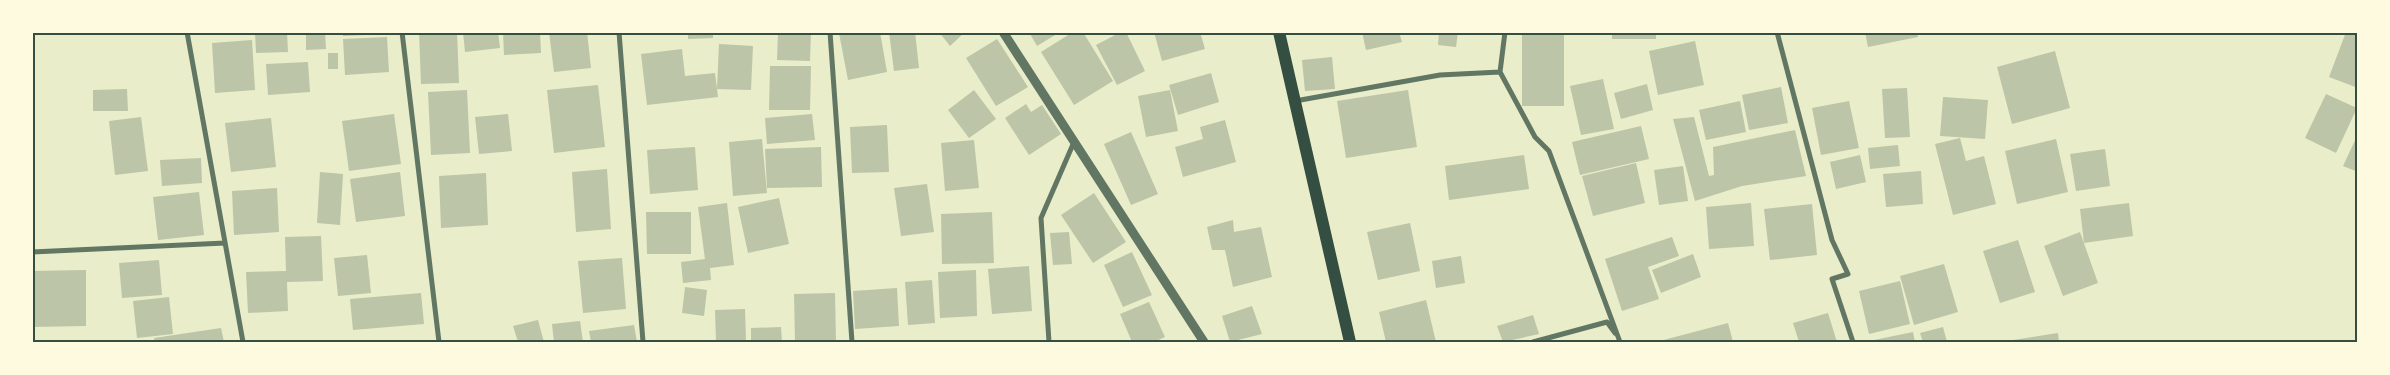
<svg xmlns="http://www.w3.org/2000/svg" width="2390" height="375" viewBox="0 0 2390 375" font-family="Arial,sans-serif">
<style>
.building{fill:#bcc5a7}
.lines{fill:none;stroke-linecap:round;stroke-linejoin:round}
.minor{stroke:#617663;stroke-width:5}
.tertiary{stroke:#617663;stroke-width:9}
.primary{stroke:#344e41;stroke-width:12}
.neatline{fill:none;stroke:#344e41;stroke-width:2}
</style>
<rect width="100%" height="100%" fill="#e9edc9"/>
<path class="building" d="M255,32H287L288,52L256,53Z
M306,32H325L326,49L306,50Z
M343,32H386V34L343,36Z
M419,32H457L459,83L421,84Z
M463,32H498L500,48L465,52Z
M503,32H540L541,53L504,55Z
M549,32H587L591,68L554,72Z
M688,32H713V38L688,39Z
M778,32H811L810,61L777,60Z
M880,32L887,72L848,80L839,33Z
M889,32H915L919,68L894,71Z
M939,32H965L950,46Z
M1029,32H1060L1037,46Z
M1073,32H1083L1113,81L1074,105L1041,52Z
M1121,32H1126L1145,71L1117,85L1096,45Z
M1154,32H1200L1205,49L1162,61Z
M1362,32H1399L1402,42L1366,50Z
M1439,32H1458L1456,47L1438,45Z
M1522,32H1564V106H1522Z
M1612,32H1656V39H1612Z
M1865,32H1917L1918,37L1868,47Z
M2346,32H2358V88L2329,77Z
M387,37L389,72L345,75L343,39Z
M997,39L1028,87L996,106L966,58Z
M252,40L255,90L215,93L212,43Z
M1695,41L1704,85L1658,95L1649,51Z
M719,44L753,46L751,90L717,89Z
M682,49L685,76L715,73L718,97L647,105L641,54Z
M2055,51L2070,108L2012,124L1997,67Z
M328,53H338V69H328Z
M1332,57L1335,89L1305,91L1302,60Z
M308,62L310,92L268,95L266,64Z
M770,66H811L810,110H769Z
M1211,73L1219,102L1178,115L1169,85Z
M1603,79L1614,129L1581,135L1570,86Z
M1647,84L1653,110L1621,119L1614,93Z
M598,85L605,147L554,153L547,90Z
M1781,87L1788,123L1749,130L1742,95Z
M1907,88L1910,137L1885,138L1882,89Z
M127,89L128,111H93V90Z
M467,90L470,153L431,155L428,92Z
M974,90L996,119L969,138L948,110Z
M1170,90L1178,131L1146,137L1138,96Z
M1408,90L1417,147L1346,158L1337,101Z
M2326,94L2357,108L2336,153L2305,138Z
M1943,97L1988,100L1985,139L1940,136Z
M1740,101L1746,132L1706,140L1699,110Z
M1849,101L1859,148L1821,155L1812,108Z
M1026,104L1031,112L1042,105L1061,134L1029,155L1005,118Z
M394,114L401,164L349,171L342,121Z
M508,114L512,151L479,154L475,117Z
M812,114L815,140L767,144L765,118Z
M141,117L148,171L115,175L109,121Z
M1694,117L1709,176L1714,175L1713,147L1795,130L1806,176L1742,186L1695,201L1673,119Z
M271,118L276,167L231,172L225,123Z
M1225,120L1236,162L1183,177L1175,147L1203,139L1200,127Z
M887,125L889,172L852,173L850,127Z
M1641,126L1649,159L1580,175L1572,142Z
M1131,132L1158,194L1131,205L1104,144Z
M2358,134V172L2343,166Z
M1960,138L1966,161L1984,156L1996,204L1953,215L1935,144Z
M762,139L767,193L733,196L729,142Z
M2056,139L2068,192L2017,204L2005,151Z
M974,140L979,188L945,191L941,143Z
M1898,145L1900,166L1870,169L1868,148Z
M695,147L698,190L650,194L647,150Z
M821,147L822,187L767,188L765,149Z
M2105,149L2110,186L2076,191L2070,154Z
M1524,155L1529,189L1449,200L1445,166Z
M1860,155L1866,182L1836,189L1830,162Z
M201,158L202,183L162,186L160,160Z
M1636,163L1645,203L1593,216L1582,176Z
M1683,166L1688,201L1659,205L1654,170Z
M607,169L611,229L576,232L572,172Z
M1921,171L1923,204L1886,207L1883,174Z
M320,172L343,174L340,225L317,223Z
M400,172L405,216L356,222L350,179Z
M486,173L488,225L441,228L439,176Z
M927,184L934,232L901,236L894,188Z
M277,188L279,232L234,235L232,191Z
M199,192L204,235L158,240L153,197Z
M1094,193L1126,242L1093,263L1061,215Z
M779,198L789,244L748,253L738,207Z
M727,203L734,265L710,268L711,280L683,283L681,262L705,259L698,207Z
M1751,203L1754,246L1709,249L1706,207Z
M2129,203L2133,236L2084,243L2080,209Z
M1812,204L1817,255L1770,260L1764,209Z
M646,212H691V254H647Z
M992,212L994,263L942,264L941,214Z
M1233,220L1234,232L1261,227L1272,277L1233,287L1225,250H1212L1207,227Z
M1410,223L1420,271L1378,280L1367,232Z
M1069,232L1072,264L1053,265L1050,233Z
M2080,232L2098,283L2063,296L2044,246Z
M321,236L323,281L287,282L288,311L248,313L246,272L286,271L285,237Z
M1672,237L1679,256L1648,267L1659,299L1622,311L1605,259Z
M2018,240L2035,292L2000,303L1983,251Z
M1132,252L1152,295L1123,307L1104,265Z
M1693,254L1701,277L1661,293L1652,270Z
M367,255L371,293L338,296L334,258Z
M1461,256L1465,283L1436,288L1432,261Z
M622,258L626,309L583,313L578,261Z
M159,260L162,295L122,298L119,263Z
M1944,264L1958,312L1914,325L1900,276Z
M1029,266L1032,311L992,314L988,269Z
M86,270V326L32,327V271Z
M976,270L977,316L940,318L938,272Z
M932,280L935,323L908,325L905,282Z
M1900,281L1910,324L1869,334L1859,291Z
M685,287L707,290L704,316L682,313Z
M897,288L899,326L855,329L853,291Z
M421,293L424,324L353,330L350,299Z
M835,293L836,342H795L794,294Z
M169,297L173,334L137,338L133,301Z
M1426,300L1436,342H1386L1379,312Z
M1149,302L1165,337L1154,342H1132L1120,314Z
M1252,306L1262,334L1230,342L1222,316Z
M745,309L746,342H716L715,310Z
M1828,313L1837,342H1799L1793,323Z
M1533,315L1539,334L1503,342L1497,326Z
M538,320L544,342H518L513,326Z
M580,321L583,342H554L552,324Z
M1728,323L1733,342H1656Z
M634,325L637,342H591L589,331Z
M781,327L782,342H751V328Z
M1943,327L1947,342H1923L1920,333Z
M221,328L224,342H155L154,338Z
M1913,332L1915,342H1874V340Z
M2058,333L2059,342H2007V341Z"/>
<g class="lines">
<path class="minor" d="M187,32L243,342
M402,32L439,342
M619,32L643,342
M830,32L852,342
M1777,32L1832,240L1848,274L1832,279L1853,342
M1500,72L1505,32
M1295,101L1440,75L1500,72L1535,137L1549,151L1620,342
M32,252L225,243
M1049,342L1041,218L1074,142
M1533,342L1607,322L1615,333"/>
<path class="tertiary" d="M1003,32L1204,342"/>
<path class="primary" d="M1279,32L1350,342"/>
</g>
<rect width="2390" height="375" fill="none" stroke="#fefae0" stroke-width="68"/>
<rect x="34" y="34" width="2322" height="307" class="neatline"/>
</svg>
